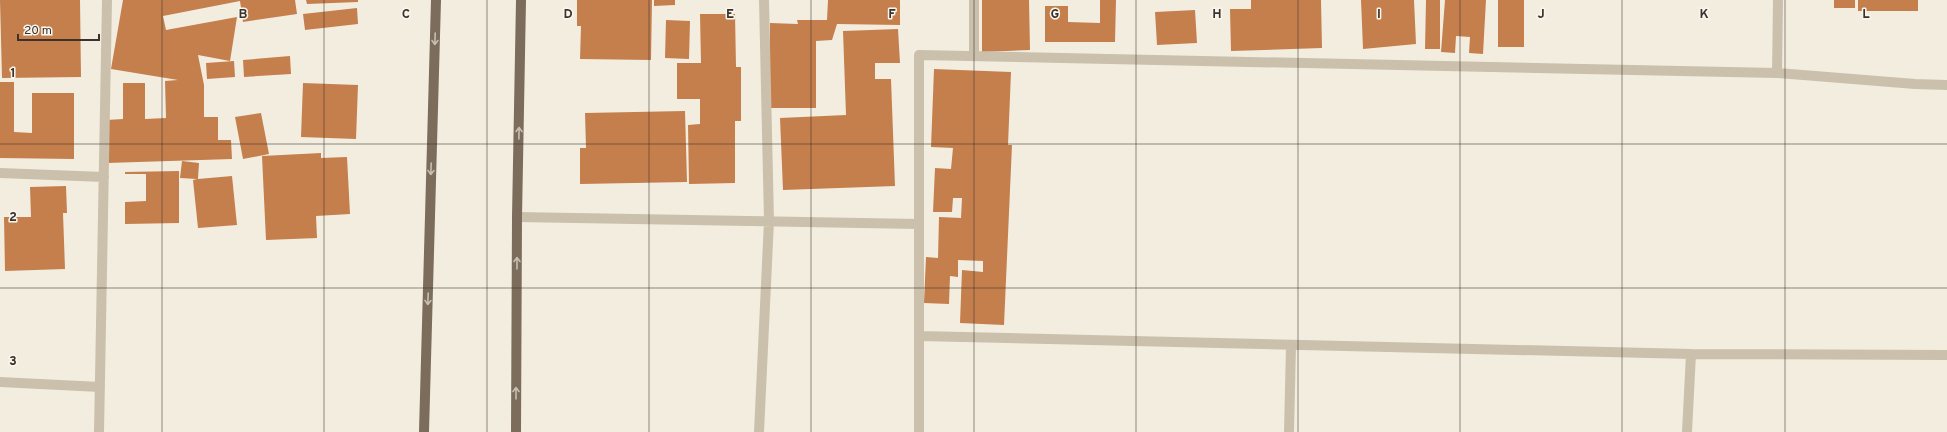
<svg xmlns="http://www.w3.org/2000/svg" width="1947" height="432" viewBox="0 0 1947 432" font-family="Overpass,sans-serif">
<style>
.building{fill:#c47f4d}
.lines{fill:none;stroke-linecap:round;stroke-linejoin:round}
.minor{stroke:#cbc0ac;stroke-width:10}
.major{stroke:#7b6c5c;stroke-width:10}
.oneway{stroke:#c7bfb3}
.grid{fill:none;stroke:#3a322b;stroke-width:1;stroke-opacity:0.55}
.grid-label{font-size:13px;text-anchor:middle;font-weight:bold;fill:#3a322b;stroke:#faf6ed;stroke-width:3;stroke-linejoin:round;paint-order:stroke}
</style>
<rect width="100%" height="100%" fill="#f3ede0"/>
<path class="building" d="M0,0H80L81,77L2,78Z
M123,0H295L297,14L243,22L240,1L163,16L166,30L237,17L230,61L198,55L204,85V117H218V140H231L232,159L107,163L106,120L123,119V83H145V119L166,118L165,81L178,80L111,69Z
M306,0H358V2L307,4Z
M577,0H652L651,60L580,59L581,26H577Z
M654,0H675V5L654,6Z
M828,0H900V25L837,24L832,40L816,41V108H770V23L798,24L797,20H827Z
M982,0H1029L1030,50L982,52Z
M1100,0H1116L1115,42H1045V6H1068V22L1100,23Z
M1251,0H1321L1322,48L1231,51L1230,9H1251Z
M1361,0H1414L1416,44L1363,49Z
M1426,0H1440V49H1425Z
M1445,0H1486L1483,54L1469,53L1470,37L1456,36L1455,53L1441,52Z
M1498,0H1524V47H1498Z
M1834,0H1855V8H1834Z
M1858,0H1918V11H1858Z
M357,8L358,24L305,30L303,14Z
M1195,10L1197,43L1157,45L1155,12Z
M700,14H735L736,67H741V121H735V183L689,184L688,125L700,124V99H677V63H701Z
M666,20L690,21L689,59L665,58Z
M898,29L900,63H875V79H891L895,186L783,190L780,118L846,115L843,31Z
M290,56L291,74L244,77L243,60Z
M234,61L235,77L207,79L206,63Z
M934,69L1011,72L1008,145H1012L1004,325L960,323L962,270L983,272V261L958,260V277L950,276L949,304L924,303L926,257L938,258L939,217L961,218L962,198H953L952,212H933L935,168L951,169L953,148L931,147Z
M0,82H14V132L32,133V93H74V159L0,158Z
M303,83L358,85L356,139L301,137Z
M685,111L687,182L580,184V148H586L585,113Z
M261,113L269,154L243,159L235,117Z
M321,153V158L347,157L350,214L316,216L317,238L266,240L262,156Z
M182,161L199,163L198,179L232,176L237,225L198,228L193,180L197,179L180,178Z
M179,171V223L125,224V202L146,201V174H125V172Z
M66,186L67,213H63L65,269L5,271L4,217H31L30,187Z"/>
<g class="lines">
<path class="minor" d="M974,56V0
M1777,73L1778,0
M0,173L104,177
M517,217L919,224
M919,336L1691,354L1947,355
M0,382L100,387
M99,432L107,0
M759,432L769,221L764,0
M919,432V55L1777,73L1915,84L1947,85
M1289,432L1291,345
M1687,432L1691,354"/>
<path class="major" d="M424,432L436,0
M516,432L517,217L521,0"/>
</g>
<defs><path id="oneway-shaft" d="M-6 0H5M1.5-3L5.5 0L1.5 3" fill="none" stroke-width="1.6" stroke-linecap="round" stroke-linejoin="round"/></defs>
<g class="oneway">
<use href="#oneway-shaft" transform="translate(435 39) rotate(92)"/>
<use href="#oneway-shaft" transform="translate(519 133) rotate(-89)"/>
<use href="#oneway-shaft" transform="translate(431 169) rotate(92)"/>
<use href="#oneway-shaft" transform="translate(517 263) rotate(-90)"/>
<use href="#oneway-shaft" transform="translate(428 299) rotate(92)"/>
<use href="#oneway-shaft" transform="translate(516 393) rotate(-90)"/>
</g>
<path class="grid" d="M162,0V432M324,0V432M487,0V432M649,0V432M811,0V432M974,0V432M1136,0V432M1298,0V432M1460,0V432M1622,0V432M1785,0V432M0,144H1947M0,288H1947"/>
<g class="grid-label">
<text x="243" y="18">B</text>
<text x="406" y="18">C</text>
<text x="568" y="18">D</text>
<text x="730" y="18">E</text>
<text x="892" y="18">F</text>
<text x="1055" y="18">G</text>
<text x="1217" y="18">H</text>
<text x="1379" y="18">I</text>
<text x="1541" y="18">J</text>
<text x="1704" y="18">K</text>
<text x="1866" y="18">L</text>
<text x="13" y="77">1</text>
<text x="13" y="221">2</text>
<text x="13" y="365">3</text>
</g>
<path d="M18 34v6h81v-6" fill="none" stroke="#3a322b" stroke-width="2"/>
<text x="24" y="34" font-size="12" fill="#3a322b" stroke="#faf6ed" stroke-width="3" paint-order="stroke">20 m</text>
</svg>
